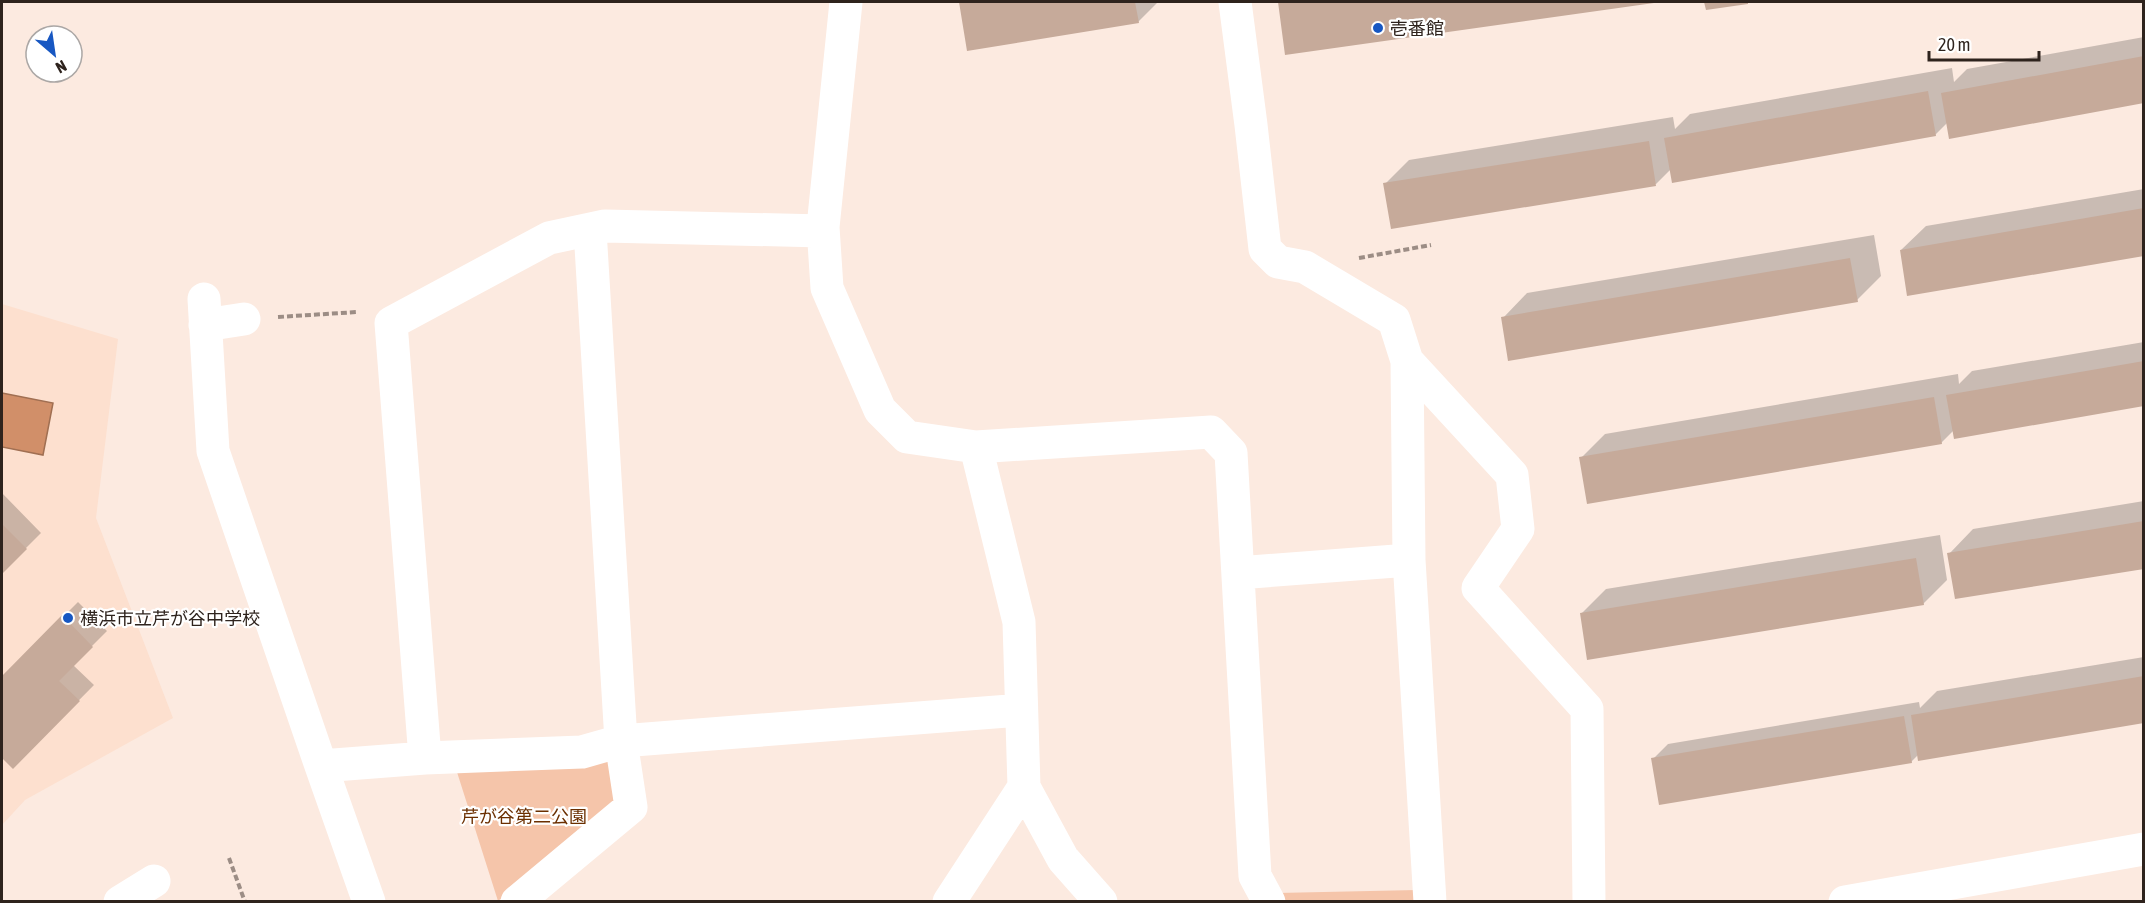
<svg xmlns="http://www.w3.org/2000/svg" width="2145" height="903" viewBox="0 0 2145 903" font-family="'Asap Condensed','Noto Sans JP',sans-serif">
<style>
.built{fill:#fde0cf}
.green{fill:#f5c5aa}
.water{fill:#d18f69;stroke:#a06f52;stroke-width:1.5}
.shadow{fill:#0003}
.building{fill:#c6aa9a}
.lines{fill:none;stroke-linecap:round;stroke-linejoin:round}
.path{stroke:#9c8d85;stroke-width:4;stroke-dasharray:6 3;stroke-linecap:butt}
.minor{stroke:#fff;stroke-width:33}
.poi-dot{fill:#1757c2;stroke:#fff;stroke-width:2}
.labels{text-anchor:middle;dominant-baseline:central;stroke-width:4.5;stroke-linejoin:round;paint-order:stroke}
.poi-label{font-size:18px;fill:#2e231d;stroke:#fff;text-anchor:start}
.park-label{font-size:18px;fill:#6b2f00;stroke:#fff}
</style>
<rect width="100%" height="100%" fill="#fceae0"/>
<path class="built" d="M2,304L118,339L96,518L173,718L25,800L2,825Z"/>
<path class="green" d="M609,755L617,803L498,901L456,769Z
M1417,890L1418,901H1281L1277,893Z"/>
<path class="water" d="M2,393L53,403L43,455L2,447Z"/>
<path class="shadow" d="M960,2H1157V3L1138,22L968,49Z
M1279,2H1653L1286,53Z
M1706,2H1748L1707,8Z
M2144,37V101L1948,122L1935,135L1671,169L1656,184H1385L1409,160L1673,117L1675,129L1690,114L1952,68L1954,82L1967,69Z
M2144,189V254L1901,250L1926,226Z
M1874,235L1881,276L1857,300L1503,318L1527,293Z
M2144,342V405L1954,430L1941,443L1581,458L1605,434L1958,374L1959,384L1972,371Z
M2,493L41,533L2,572Z
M2144,501V567L1949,554L1973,529Z
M1940,535L1947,580L1923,604L1582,613L1606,589Z
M78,602L107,631L73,665L94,685L13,767L2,756V678Z
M2144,657V722L1919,754L1911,762L1653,759L1668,744L1919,702L1920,708L1937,691Z"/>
<path class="building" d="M959,2H1135L1139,23L967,51Z
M1278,2H1654V3L1285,55Z
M1704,2H1748V4L1706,10Z
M2144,56V103L1949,139L1941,93Z
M1928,91L1936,136L1672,183L1664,138Z
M1649,141L1656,186L1391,229L1383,183Z
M2144,208V256L1907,296L1900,250Z
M1850,258L1858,302L1508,361L1501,317Z
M2144,361V406L1954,439L1946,395Z
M1934,397L1942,444L1587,504L1579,457Z
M2144,521V569L1955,599L1947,553Z
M2,524L27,549L2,574Z
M1916,558L1924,605L1587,660L1580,613Z
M62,615L93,647L59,681L80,701L13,769L2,758V676Z
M2144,676V723L1918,761L1911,715Z
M1904,716L1912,763L1659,805L1651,758Z"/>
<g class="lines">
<path class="path" d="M1359,258L1431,245
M278,317L357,312
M229,858L245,902"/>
<path class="minor" d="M846,2L823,227L827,288L880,410L907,437L976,447L1211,432L1231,453L1255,876L1269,902
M1235,2L1251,125L1265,249L1278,262L1305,267L1394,320L1407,361L1409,560L1238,573
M204,299L213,451L321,766L369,902
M205,325L244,319
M1407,361L1512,475L1518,529L1478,588L1587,709L1589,902
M1409,560L1430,902
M425,758L391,323L549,238L605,226L823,231
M321,766L425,758L582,752L621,741L1021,710
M1024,787L1063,859L1101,902
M120,902L154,881
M517,902L631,807L621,741L590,230
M949,902L1024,787L1019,622L976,447
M1845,902L2144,849"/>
</g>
<g class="poi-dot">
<circle cx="1378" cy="28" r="6"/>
<circle cx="68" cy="618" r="6"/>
</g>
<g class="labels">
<g class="poi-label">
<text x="1390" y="28">壱番館</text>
<text x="80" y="618">横浜市立芹が谷中学校</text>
</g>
<g class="park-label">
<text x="524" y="816">芹が谷第二公園</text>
</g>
</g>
<rect width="2145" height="903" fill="none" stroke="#2e231d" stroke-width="6"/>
<g transform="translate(54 54) rotate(151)"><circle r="28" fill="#ffffff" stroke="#aba7a5" stroke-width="1.5"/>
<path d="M0-4.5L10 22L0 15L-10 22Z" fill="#1757c2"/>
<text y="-9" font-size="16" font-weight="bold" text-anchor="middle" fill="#2e231d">N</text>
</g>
<path d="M1929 51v9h110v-9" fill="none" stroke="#2e231d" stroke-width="3"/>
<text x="1938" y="51" font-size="18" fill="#2e231d" stroke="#ffffff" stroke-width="4.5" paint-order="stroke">20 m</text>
</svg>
